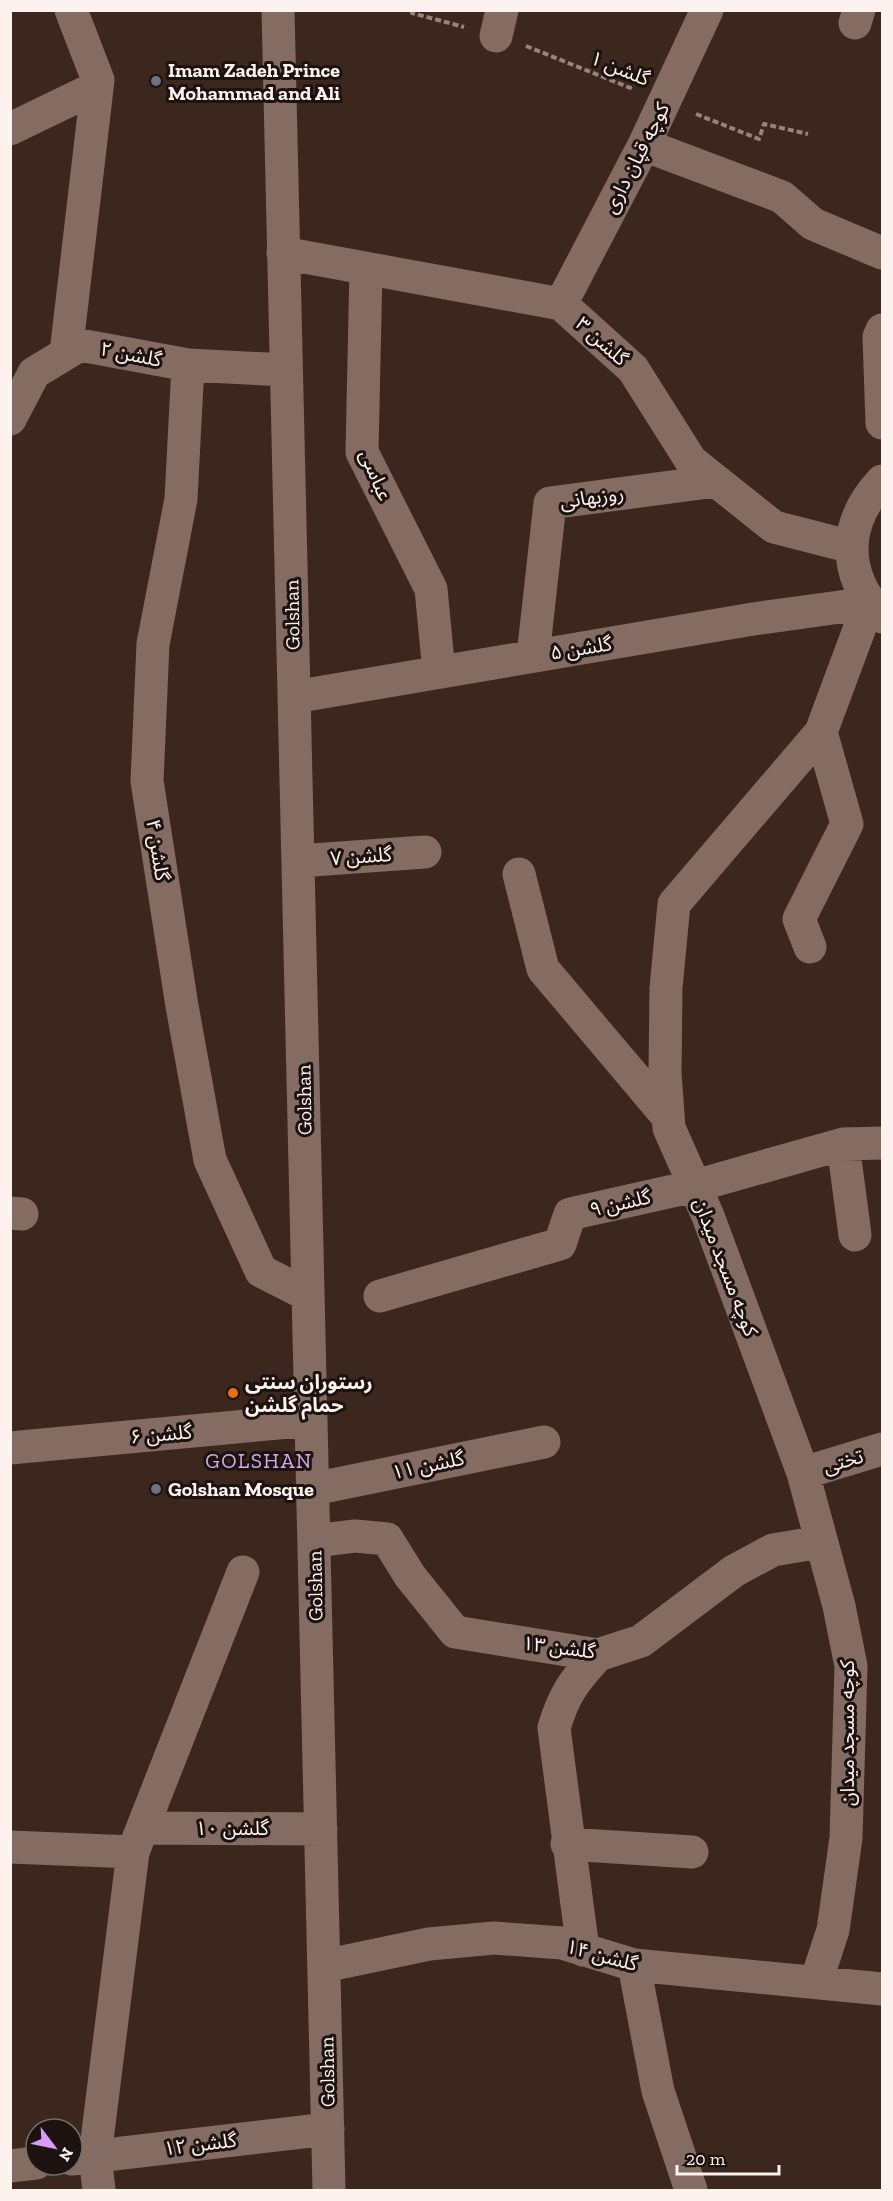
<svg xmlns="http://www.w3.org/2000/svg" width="893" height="2201" viewBox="0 0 893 2201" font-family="'Zilla Slab','Noto Sans Arabic',serif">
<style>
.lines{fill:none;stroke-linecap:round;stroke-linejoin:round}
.path{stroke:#95847e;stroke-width:4;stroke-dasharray:6 3;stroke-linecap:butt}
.minor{stroke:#846c63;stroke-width:33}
.worship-dot{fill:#6b7280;stroke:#1c120f;stroke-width:2}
.food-dot{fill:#e8710a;stroke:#1c120f;stroke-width:2}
.labels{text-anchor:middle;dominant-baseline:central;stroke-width:6;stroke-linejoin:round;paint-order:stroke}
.street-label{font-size:20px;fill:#fef2ee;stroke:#1c120f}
.poi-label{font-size:20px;font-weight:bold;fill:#fef2ee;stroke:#1c120f;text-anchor:start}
.neighbourhood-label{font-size:21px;letter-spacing:1.5px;fill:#d7abeb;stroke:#1c120f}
</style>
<rect width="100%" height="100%" fill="#3c271f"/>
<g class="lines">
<path class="path" d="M412,10V13L464,27
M526,46L633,89
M696,114L759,139L764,124L808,134"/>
<path class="minor" d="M278,10L329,2190
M855,23L859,10
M496,36L502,10
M10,129L97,87
M644,145L782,197L813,224L882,253
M283,253L561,304L633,369L691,461L774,527L852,547
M366,268L362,452L431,589L439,672
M561,304L644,145L707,10
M882,330L879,337L882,423
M66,353L98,80L71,10
M188,365L181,499L153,644L147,781L182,1006L210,1160L261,1271L308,1295
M10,419L34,373L80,345L188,365L286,370
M882,481C842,524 842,574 882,617
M533,656L550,503L716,481
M294,697L753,619L869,603L821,732L674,904L666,988L665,1073L669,1128L708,1216L803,1473L839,1606L851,1666L846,1838L833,1930L816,1982
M298,861L425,852
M519,874L543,969L668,1117
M810,947L799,919L847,824L821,732
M843,1144L855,1235
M10,1213L22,1214
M380,1296L560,1244L570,1214L695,1186L843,1144L882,1143
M10,1448L311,1420
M803,1473L882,1449
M313,1489L544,1442
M314,1541L355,1536L387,1539L410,1576L455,1632L598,1655L641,1641L734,1571L773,1550L821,1542
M143,1828L321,1829
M567,1844L692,1852
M10,1847L133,1852
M583,1950L554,1728C564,1694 574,1681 598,1655
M634,1965L658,2091L691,2190
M324,1966L429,1944L494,1938L562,1943L634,1965L882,1989
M72,2159L328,2129
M10,2166L36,2163
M99,2190L95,2156L133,1852L243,1572"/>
</g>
<g class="worship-dot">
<circle cx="156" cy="81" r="6"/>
<circle cx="156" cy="1489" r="6"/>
</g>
<circle class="food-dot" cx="233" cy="1393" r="6"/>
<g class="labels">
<g class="street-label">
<text transform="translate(620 68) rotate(22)">گلشن ۱</text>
<text transform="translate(636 158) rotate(-63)">کوچه قپان داری</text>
<text transform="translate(602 341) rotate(42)">گلشن ۳</text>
<text transform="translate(131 354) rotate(11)">گلشن ۲</text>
<text transform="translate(376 475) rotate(67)">عباسی</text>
<text transform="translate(592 497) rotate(-8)">روزبهانی</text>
<text transform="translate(292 615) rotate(-91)">Golshan</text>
<text transform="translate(581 648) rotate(-9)">گلشن ۵</text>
<text transform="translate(158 850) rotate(81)">گلشن ۴</text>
<text transform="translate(361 856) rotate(-4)">گلشن ۷</text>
<text transform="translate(304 1100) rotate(-91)">Golshan</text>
<text transform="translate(620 1203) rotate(-13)">گلشن ۹</text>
<text transform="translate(726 1267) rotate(69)">کوچه مسجد میدان</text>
<text transform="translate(161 1434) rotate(-5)">گلشن ۶</text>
<text transform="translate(843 1461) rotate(-17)">تختی</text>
<text transform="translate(428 1465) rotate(-12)">گلشن ۱۱</text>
<text transform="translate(315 1586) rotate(-91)">Golshan</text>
<text transform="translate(559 1647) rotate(7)">گلشن ۱۳</text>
<text transform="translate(847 1733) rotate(-90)">کوچه مسجد میدان</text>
<text x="232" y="1828">گلشن ۱۰</text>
<text transform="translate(602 1955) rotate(15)">گلشن ۱۴</text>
<text transform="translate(327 2072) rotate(-91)">Golshan</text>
<text transform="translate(200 2144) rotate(-7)">گلشن ۱۲</text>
</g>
<g class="poi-label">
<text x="168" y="70">Imam Zadeh Prince<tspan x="168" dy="23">Mohammad and Ali</tspan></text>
<text x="245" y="1382">رستوران سنتی<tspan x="245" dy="23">حمام گلشن</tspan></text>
<text x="168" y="1489">Golshan Mosque</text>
</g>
<g class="neighbourhood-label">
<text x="259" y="1460">GOLSHAN</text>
</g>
</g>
<rect width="893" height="2201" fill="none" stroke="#fef2ee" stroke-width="24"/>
<g transform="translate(54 2147) rotate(122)"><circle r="28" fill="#1c120f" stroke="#766c68" stroke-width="1.5"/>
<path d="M0-4.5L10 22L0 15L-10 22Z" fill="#da9af7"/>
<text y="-9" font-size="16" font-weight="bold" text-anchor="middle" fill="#fef2ee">N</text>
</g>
<path d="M677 2165v9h102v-9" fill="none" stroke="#fef2ee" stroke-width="3"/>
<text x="686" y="2165" font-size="18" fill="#fef2ee" stroke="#1c120f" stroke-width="4.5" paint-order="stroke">20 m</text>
</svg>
